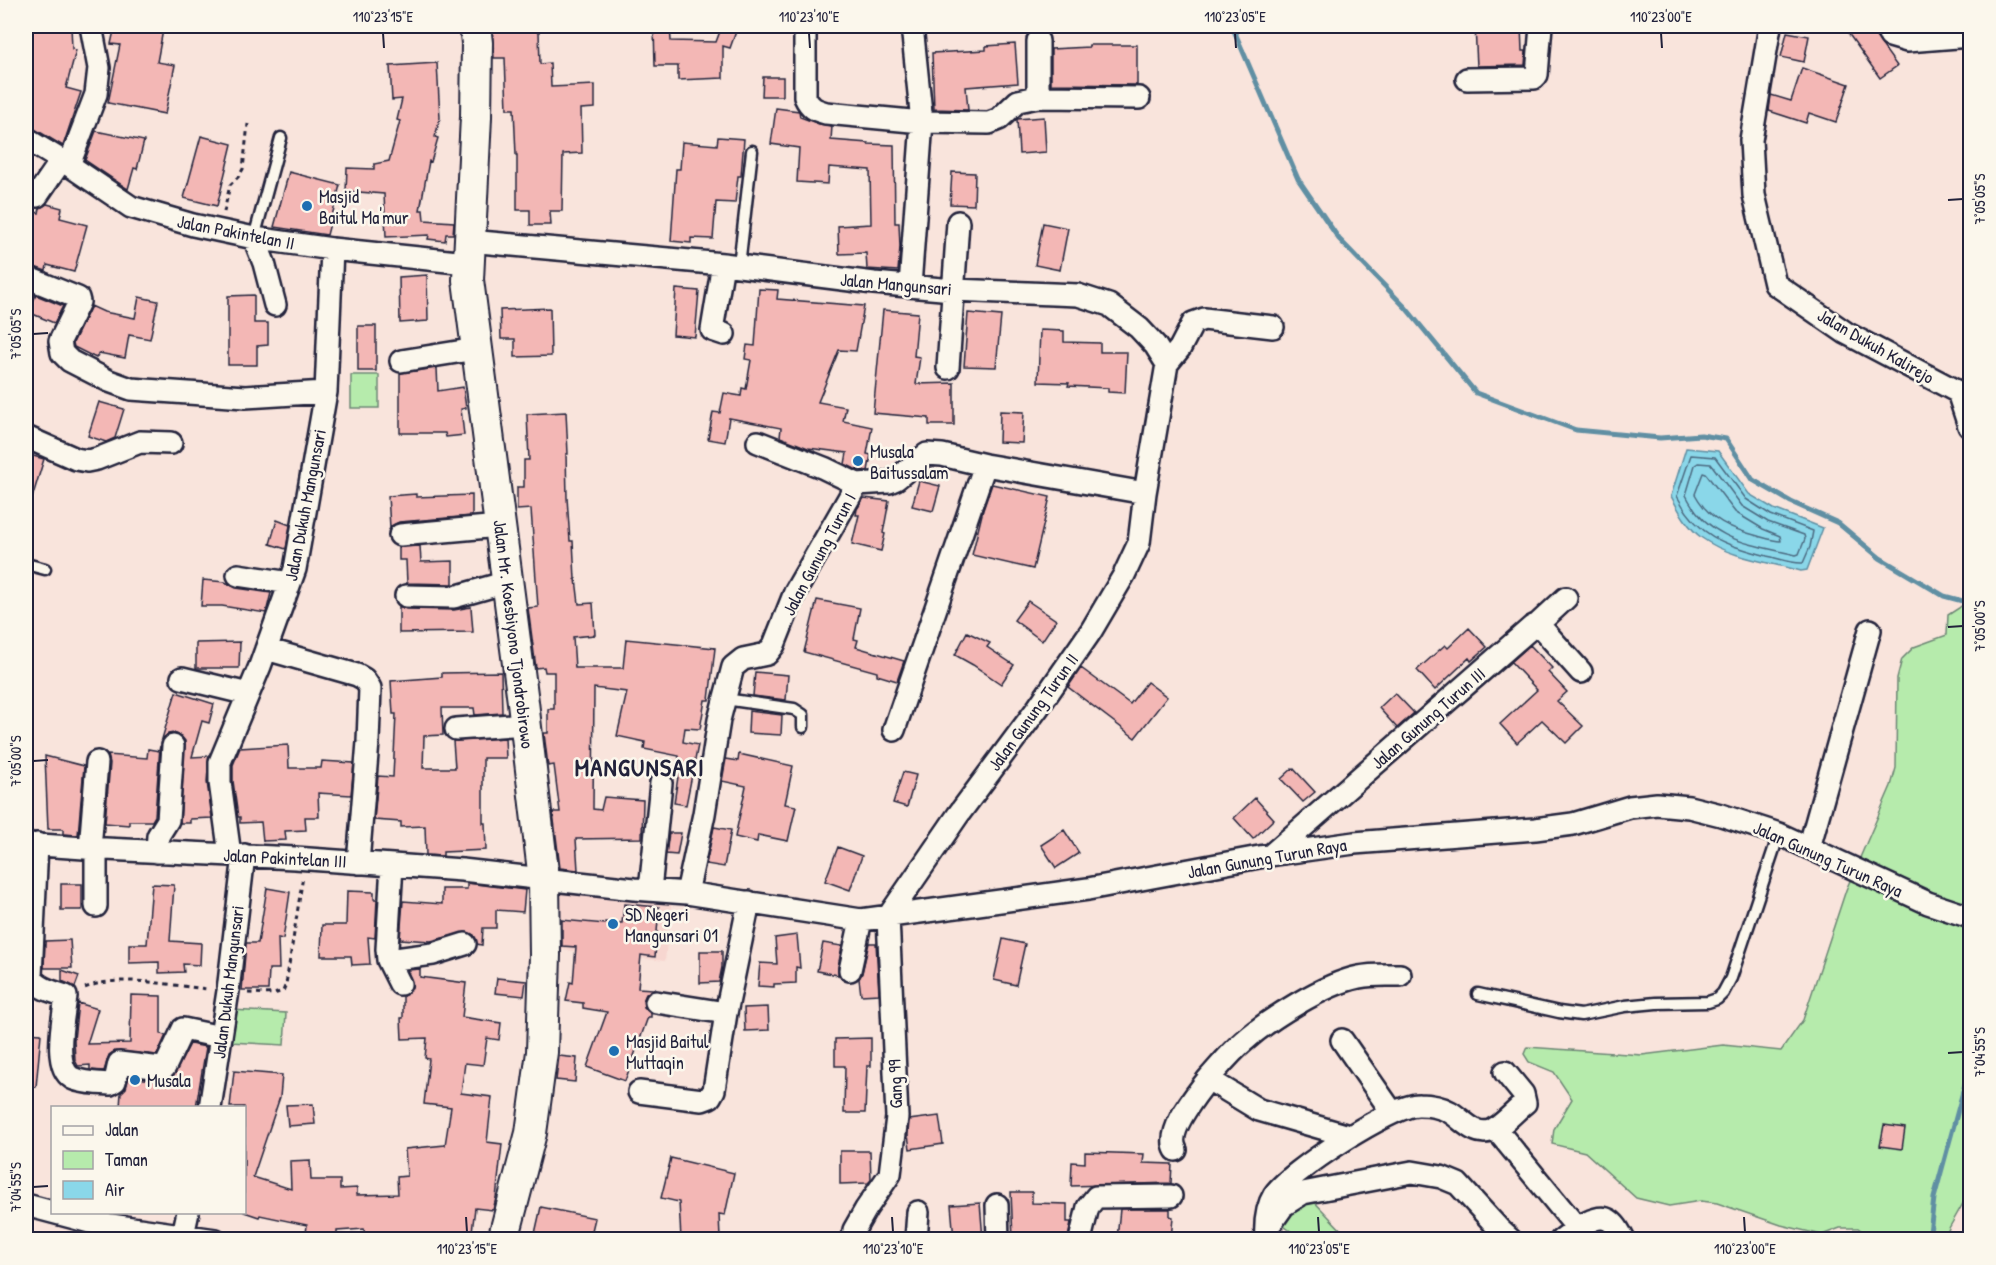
<svg xmlns="http://www.w3.org/2000/svg" width="1996" height="1265" viewBox="0 0 1996 1265" font-family="'Patrick Hand',sans-serif">
<style>
.built{fill:#f7d6d0}
.green{fill:#b6ebac;stroke:#6c8674;stroke-width:1.5}
.water{fill:#8ad7e9;stroke:#608fa3;stroke-width:1.5}
.lines{fill:none;stroke-linecap:round;stroke-linejoin:round}
.shore{stroke:#4c6a81;stroke-width:1.5}
.stream{stroke:#608fa3;stroke-width:5}
.building{fill:#f3b7b5;stroke:#22223b;stroke-width:1.5}
.lane-casing{stroke:#22223b;stroke-width:15}
.street-casing{stroke:#22223b;stroke-width:26}
.secondary-casing{stroke:#22223b;stroke-width:34}
.path{stroke:#22223b;stroke-width:3;stroke-dasharray:4.5 4.5;stroke-linecap:butt}
.lane{stroke:#fbf7ec;stroke-width:10}
.street{stroke:#fbf7ec;stroke-width:21}
.secondary{stroke:#fbf7ec;stroke-width:30}
.ticks{fill:none;stroke:#22223b;stroke-width:2}
.poi-dot{fill:#1f6fb2;stroke:#fbf7ec;stroke-width:2}
.labels{text-anchor:middle;dominant-baseline:central;stroke-width:5;stroke-linejoin:round;paint-order:stroke}
.poi-label{font-size:18px;fill:#22223b;stroke:#fbf7ec;text-anchor:start}
.street-label{font-size:18px;fill:#22223b;stroke:#fbf7ec}
.district-label{font-size:24px;font-weight:bold;letter-spacing:1.5px;fill:#22223b;stroke:#fbf7ec}
.neatline{fill:none;stroke:#22223b;stroke-width:2}
.ticks-label{font-size:15px;text-anchor:middle;fill:#22223b}
</style>
<rect width="100%" height="100%" fill="#f9e4dc"/>
<filter id="ink" filterUnits="userSpaceOnUse"><feTurbulence type="fractalNoise" baseFrequency=".0167" numOctaves="2"/><feDisplacementMap in="SourceGraphic" scale="12" xChannelSelector="R" yChannelSelector="G"/><feConvolveMatrix kernelMatrix="1 2 1 2 8 2 1 2 1" color-interpolation-filters="sRGB"/></filter>
<g filter="url(#ink)">
<path class="built" d="M561,887L672,899L665,961L554,949Z"/>
<path class="green" d="M351,375H379V408H351Z
M1970,598V1191L1948,1230L1959,1239H1873L1858,1228H1840L1822,1235L1781,1225L1717,1203L1701,1201L1669,1206L1636,1198L1585,1152L1552,1144L1554,1129L1572,1099L1554,1072L1529,1062L1524,1054L1527,1047L1642,1055L1723,1045L1781,1051L1803,1020L1846,890L1891,786L1896,768L1897,678L1902,659L1914,647L1947,635L1948,615L1959,608Z
M231,1010L286,1013L284,1045L229,1042Z
M1305,1192L1344,1233L1346,1239H1301L1272,1217Z"/>
<path class="water" d="M1686,448L1718,451L1749,494L1774,509L1823,528L1807,570L1801,571C1768,562 1730,558 1702,538C1688,528 1679,511 1671,496Z"/>
<g class="lines">
<path class="shore" d="M1691,455L1715,457L1746,499L1771,515L1813,531L1810,547L1803,563C1792,564 1778,558 1767,556C1724,544 1699,538 1677,496Z
M1698,463L1711,464L1742,506L1768,522L1804,535L1805,539L1799,554L1796,555C1750,544 1709,541 1686,495L1695,465Z
M1703,473L1706,474L1735,512L1763,529L1780,536L1781,541C1774,541 1765,538 1758,536C1731,529 1709,520 1695,494Z"/>
<path class="stream" d="M1232,26L1298,179L1339,239L1406,308L1476,393L1576,430L1660,438L1701,435L1726,439L1753,480L1791,502L1838,523L1880,558L1944,596L1970,603
M1936,1240L1930,1233L1934,1198L1970,1066"/>
</g>
<path class="building" d="M32,26H71L72,49L76,50L66,88L81,92L63,146L33,128L26,126V48Z
M115,26H140L163,30L157,62L175,65L165,114L108,103L120,45L111,44Z
M492,26H537V32H539L540,64L550,63L551,87L595,85V108L581,109L582,153L563,154L562,211H550L551,225H530V210H517V155H516L514,109H507L505,58H494Z
M654,26H670L671,41L716,42L722,26H738L730,48L723,46V78L678,80V66H655Z
M1475,26H1521L1522,51H1526L1525,65L1477,66Z
M1843,26H1873L1876,37L1897,66L1880,78Z
M1787,32L1809,36L1804,62L1781,57Z
M1015,44L1018,83L966,87L968,110L934,109L932,53L986,50V46Z
M1089,45H1137V85L1051,84V49L1089,47Z
M437,63L440,118L435,137L438,138L431,162L429,161L420,210H423L424,220L454,222L453,234H446L445,241L428,239L429,235L386,237L384,194L346,191L347,168L374,169V164L389,161L400,121L397,120L402,99L392,100L390,66Z
M1802,68L1849,84L1836,122L1809,113L1806,123L1769,111L1771,95L1791,101Z
M763,77H783V96H762Z
M776,108L799,111L800,117L819,124L832,126L831,140L868,143V144L894,145L895,223H899L900,247L898,271L867,269L866,253L839,254L838,226L871,224L870,170L829,167L828,184L797,182L799,148L771,144Z
M1044,117L1046,152L1019,154L1017,119Z
M96,131L144,141L137,169L134,168L128,189L85,160Z
M201,136L232,144L217,206L184,198Z
M718,137L744,139L741,176H738L735,203L716,202L713,239L691,238V243L671,241L676,169H680L682,142L717,145Z
M289,172L340,185L327,235L274,227Z
M952,172L975,173L974,205L950,204Z
M47,204L62,208L60,218L87,225L74,272L47,265L46,271L26,264V210L39,213L40,208Z
M1043,223L1068,228L1060,270L1035,265Z
M427,275L428,321L400,323L399,277Z
M676,289L699,291L695,337L673,335Z
M759,289L778,290L777,299L864,306L856,351L839,350L818,402L846,407L843,421L872,427L867,454L871,455L868,471L855,469L845,464L847,453L808,448L780,437L781,428L729,418L725,442L708,439L713,412L720,413L724,393L741,396L742,388L746,389L751,360L745,359L747,345L755,346Z
M26,291L63,306L54,323L28,312L36,295L26,294Z
M254,295V323H268V345L257,346V365H228V296Z
M139,297L158,301L150,339L129,335L125,358L99,353L96,358L74,347L73,343L91,306L104,312L135,318Z
M550,308L551,356L515,357V339H501L500,310Z
M883,310L918,313L914,356L920,357L916,384L954,383V425H929V418L873,413Z
M968,313L1001,316L996,367L964,366Z
M358,326H376V371H358Z
M1040,330L1064,331V342L1100,343V352H1127L1125,393L1108,392V388L1068,386L1069,383L1038,382Z
M437,368L438,391L463,387L466,408L461,409L464,435L446,437L445,433H400V373Z
M99,402L124,409L115,438L106,442L88,436Z
M1000,411L1024,412L1022,443L999,442Z
M566,412L568,454H566L567,498L570,541H573L575,579H576L579,604L593,603L595,635L573,637L575,668H623L626,639L715,648L709,700H705L700,729L685,728L683,742L698,745L686,805L674,803L680,764H678L679,756L644,749L645,742L617,736L627,692L594,688L593,809L601,810L604,797L643,800L642,838L576,839L578,870L560,868L553,812H560L554,765L548,766L544,733H548V709H554V672H545L544,667L536,668L528,608L538,607L531,509L517,510V487H524V460H529L527,414Z
M26,454L44,459L29,508L26,507Z
M919,481L940,486L933,511L912,506Z
M992,484L1050,497L1033,569L972,555L983,510Z
M416,494V497L472,495V516L399,522L390,527L388,496Z
M864,498L889,501L883,533L885,534L881,551L852,544L859,515H856L857,509Z
M277,520L290,525L286,549L270,544Z
M420,546L421,562L453,561V584L407,583L406,560H399V547Z
M203,580L225,582L236,588L271,593L266,613L222,606H201Z
M817,600L860,608L854,639L858,640L856,647L904,661L897,681L877,675V672L804,652Z
M1028,601L1056,620L1042,641L1014,620Z
M399,606L406,609L454,610L471,607L473,632L399,633Z
M1469,628L1487,647L1471,661L1469,658L1435,690L1417,670L1445,645L1448,648Z
M967,632L990,643L987,647L1014,665L1001,684L973,665L955,655Z
M240,642L239,668H196V643Z
M1530,645L1552,668L1548,672L1567,692L1557,701L1583,726L1566,743L1542,720L1517,743L1500,724L1537,690L1511,662Z
M1081,668L1130,704L1147,682L1167,697L1135,738L1068,687Z
M501,672L502,713L475,715L474,708H442L443,735L424,736L423,768H455L453,741L505,738L506,758H483V823H485L486,850L443,852V856L426,855L425,826L401,827V822L374,820L378,776L393,777L396,714H393L391,681L442,677V673Z
M755,672L788,675L786,700L753,696Z
M176,692L214,704L209,723L202,721L192,757L209,756L207,782L212,818L190,819V823H180L185,741L181,736L174,733L168,734L162,739Z
M1395,693L1414,713L1397,728L1379,708Z
M749,711L782,715L781,735L748,733Z
M288,745L289,768H321L322,761L354,763L351,795L318,793L319,817H305L306,830L285,831L286,840L263,841L261,822L240,823V817H238L233,781V765L240,748Z
M160,746L155,816L152,821H129V825L105,823L110,763L108,755L147,758L148,749L159,751Z
M739,754L793,766L785,804L796,806L788,841L758,835L757,842L735,837L746,786L722,781L726,759L738,761Z
M45,756L84,766L78,835L63,834V829H48Z
M1293,768L1315,792L1303,802L1281,779Z
M903,772L916,775L907,807L893,803Z
M1255,798L1274,819L1253,839L1234,818Z
M714,827L731,830L724,867L706,864Z
M1064,830L1079,853L1056,868L1041,845Z
M669,833H681L677,855L666,854Z
M838,847L862,856L850,890L825,881Z
M467,883L525,890L523,912L496,910V928H483L482,945L477,944L474,935L467,932L431,941L400,939L403,901L442,904V889H467Z
M61,884H82V910H61Z
M152,884L174,885L170,941L201,943L200,965L183,964L184,972L159,973V962L129,963V944H147Z
M267,888L290,892L283,939L278,938L279,969H269L268,990H242L246,943H258Z
M347,891L374,892V899H377L375,938L368,937L370,964L352,965L351,956H321L322,925H346Z
M624,904L659,907L655,957L641,955L638,988L654,989L646,994L643,1001L644,1007L651,1013V1017H648L625,1081L587,1067L607,1012L583,1008V1003L566,1001L570,982L573,983L576,947L562,946V920L605,924V922L622,923Z
M797,935L800,968L796,967V983L774,984V987L758,986L760,963L777,964L775,938Z
M1003,939L1025,944L1016,985L994,980Z
M70,940L72,968H44L45,941Z
M823,943L842,946L838,967V975L817,971Z
M869,943H876L879,994L861,995L859,979L862,973Z
M700,951H722V967L719,982L700,983Z
M420,969V977L466,983L462,1017L501,1023L499,1040L487,1038L483,1065L465,1063L461,1093L492,1097L487,1142L502,1144L496,1198L493,1210L475,1208L471,1239H365L364,1229L337,1231V1235L306,1234L307,1225L260,1215L259,1217L244,1212V1107H230L234,1071L282,1075L280,1097L253,1177L291,1189L290,1161L310,1160L311,1180H340V1189L357,1188V1195L398,1194L397,1177L407,1176L405,1149L445,1145L451,1107L424,1104L429,1059L425,1058L427,1038L402,1039L401,1018H403V996L410,991L413,985L407,970Z
M62,970L79,976L75,987L62,981Z
M497,978L526,981L524,996L495,993Z
M131,995L161,996V1034L166,1035L157,1055L115,1051L109,1055L104,1071L90,1070V1065L78,1066L75,1060L74,1040L78,1003L98,1009L87,1044L130,1043Z
M768,1007L769,1030L745,1031L744,1008Z
M26,1033L41,1034L36,1087L26,1086Z
M871,1038V1066H867L865,1113H844L845,1066H835V1039Z
M190,1044L206,1047L196,1107H120L121,1093L126,1088L129,1077L160,1081L173,1077Z
M559,1056L577,1058L575,1082L556,1080Z
M313,1104L315,1124L288,1126L286,1105Z
M939,1116L943,1144L910,1149L908,1135L909,1120Z
M1884,1125L1905,1128L1902,1149L1880,1146Z
M840,1151H870L871,1180L868,1183L840,1184Z
M1085,1152L1144,1154L1143,1163L1172,1164L1171,1183L1071,1186L1072,1162L1085,1163Z
M671,1158L734,1173L725,1215L719,1214L720,1239H681L679,1202L661,1198Z
M1011,1192H1032V1203L1067,1204V1222H1071L1068,1239H1013Z
M980,1203L983,1239H954L951,1205Z
M541,1207L595,1218L590,1239L534,1238Z
M1120,1209H1170V1216L1173,1217L1171,1239H1117Z"/>
<g class="lines">
<g class="lane-casing">
<path id="lane" d="M254,238L281,138
M739,266L752,151
M26,564L45,569
M725,699L794,709L803,715V727
M1478,994L1559,1012L1581,1015L1625,1006L1656,1003L1708,1002L1717,999L1723,993L1731,978L1779,834"/>
</g>
<g class="street-casing">
<path id="street" d="M805,26V97C810,108 815,110 826,113L922,122L989,123L999,119L1018,101L1038,97L1139,98
M1770,26L1751,140L1754,195L1775,284L1846,333L1958,392L1969,426
M1886,26L1890,36L1907,41L1970,36
M1038,41V97
M1467,79L1534,78L1537,75L1541,26
M26,139L69,165L131,207L193,225L254,238L332,249L467,263
M69,165L96,94L99,68L91,26
M37,196L61,161
M254,238L264,263L275,305
M469,241L723,264L874,283L953,290L1078,295L1109,305L1139,328L1155,345L1167,364L1145,493L1139,543L1124,575L1091,631L1037,709L958,815L888,917L897,1117L890,1174L866,1209L854,1230L853,1240
M723,264L712,330L724,334
M26,277L78,298L79,302L60,341L62,353L70,361L109,381L131,389L245,397L326,392
M910,286L922,122L912,26
M401,361L476,349
M1167,364L1180,348L1193,323L1204,319L1273,327
M948,368L958,222
M26,437L76,459L87,461L97,459L140,442L171,443
M758,442L824,468L857,484
M400,535L499,526
M238,575L290,583
M406,596L454,597L507,582
M1538,624L1566,598
M266,649L357,675L364,679L370,688L368,742L358,863
M182,678L248,694
M456,729L526,724
M894,730L985,465
M26,844L84,848L295,858L462,870L634,889L687,893L861,920L1088,889L1270,855L1354,843L1535,829L1573,824L1630,807L1657,804L1689,807L1721,815L1779,834L1928,903L1970,917
M37,844L31,976C36,989 55,992 66,996C64,1016 52,1066 72,1078C82,1083 98,1083 110,1084L115,1081L119,1063L161,1068L165,1067L183,1029L221,1037
M1809,848L1870,630
M90,849L97,762
M96,849V906
M157,852L158,836L168,820L173,746
M230,855L220,782V762L260,666L295,569L326,392L332,249
M1271,855L1532,627L1538,624L1581,672
M392,865L387,949L388,960L400,984
M650,890L661,783
M687,893L704,814L719,720L733,667L743,659L767,654L774,645L795,592L857,484L889,482L896,479L927,454L942,455L985,465L1145,493
M388,960L433,954L465,944
M850,970L861,920
M656,1002L726,1013
M1342,1040L1392,1112
M639,1092L702,1100L710,1097L714,1090L726,1013L749,902
M210,1108L228,991L244,855
M1495,1128L1578,1229
M1349,1136L1259,1110L1208,1079C1219,1067 1230,1053 1243,1042C1269,1019 1324,984 1359,977C1372,974 1387,975 1400,975
M1176,1150C1165,1131 1197,1094 1208,1079
M26,1205L90,1222L216,1240
M997,1205L998,1240
M1272,1222L1284,1205L1303,1193L1412,1172L1441,1177L1458,1184L1500,1230L1511,1240
M183,1235L188,1212
M916,1240L918,1212
M1080,1240L1088,1207L1096,1197L1171,1196
M1266,1240C1265,1225 1266,1208 1274,1195C1288,1173 1393,1104 1419,1105C1429,1105 1441,1107 1450,1112C1462,1119 1474,1136 1490,1131C1500,1128 1516,1110 1525,1103L1523,1094L1505,1072
M1561,1240C1572,1232 1596,1212 1609,1220C1616,1224 1620,1233 1624,1240"/>
</g>
<g class="secondary-casing">
<path id="secondary" d="M475,26L477,43L476,117L468,280L523,702L544,880L545,955L542,1052L531,1133L503,1240"/>
</g>
<path class="path" d="M224,212L230,185L239,176L243,169L248,124
M85,988C119,973 172,986 208,989
M248,993L274,994L283,991L286,984L303,876"/>
<use href="#lane" class="lane"/>
<use href="#street" class="street"/>
<use href="#secondary" class="secondary"/>
</g>
</g>
<path class="ticks" d="M383,33L384,48M809,33L810,48M1235,33L1236,48M1661,33L1662,48M1948,200L1963,199M33,334L48,333M1948,627L1963,626M33,761L48,760M1948,1053L1963,1052M33,1187L48,1186M466,1217L467,1232M892,1217L893,1232M1318,1217L1319,1232M1744,1217L1745,1232"/>
<g class="poi-dot">
<circle cx="307" cy="206" r="6"/>
<circle cx="858" cy="461" r="6"/>
<circle cx="613" cy="924" r="6"/>
<circle cx="614" cy="1051" r="6"/>
<circle cx="135" cy="1080" r="6"/>
</g>
<g class="labels">
<g class="poi-label">
<text x="319" y="196">Masjid<tspan x="319" dy="21">Baitul Ma'mur</tspan></text>
<text x="870" y="451">Musala<tspan x="870" dy="21">Baitussalam</tspan></text>
<text x="625" y="914">SD Negeri<tspan x="625" dy="21">Mangunsari 01</tspan></text>
<text x="626" y="1041">Masjid Baitul<tspan x="626" dy="21">Muttaqin</tspan></text>
<text x="147" y="1080">Musala</text>
</g>
<g class="street-label">
<text transform="translate(236 232) rotate(11)">Jalan Pakintelan II</text>
<text transform="translate(896 284) rotate(5)">Jalan Mangunsari</text>
<text transform="translate(1876 346) rotate(30)">Jalan Dukuh Kalirejo</text>
<text transform="translate(305 505) rotate(-79)">Jalan Dukuh Mangunsari</text>
<text transform="translate(819 554) rotate(-62)">Jalan Gunung Turun I</text>
<text transform="translate(514 634) rotate(83)">Jalan Mr. Koesbiyono Tjondrobirowo</text>
<text transform="translate(1033 712) rotate(-54)">Jalan Gunung Turun II</text>
<text transform="translate(1428 718) rotate(-41)">Jalan Gunung Turun III</text>
<text transform="translate(285 858) rotate(3)">Jalan Pakintelan III</text>
<text transform="translate(1267 858) rotate(-10)">Jalan Gunung Turun Raya</text>
<text transform="translate(1828 859) rotate(24)">Jalan Gunung Turun Raya</text>
<text transform="translate(228 982) rotate(-83)">Jalan Dukuh Mangunsari</text>
<text transform="translate(895 1084) rotate(-92)">Gang 99</text>
</g>
<g class="district-label">
<text x="640" y="767">MANGUNSARI</text>
</g>
</g>
<rect width="1996" height="1265" fill="none" stroke="#fbf7ec" stroke-width="66"/>
<rect x="51" y="1106" width="195" height="108" fill="#fbf7ec" stroke="#a4a2a5" stroke-width="1.5"/>
<rect x="63" y="1126" width="30" height="9" fill="#fbf7ec" stroke="#a4a2a5" stroke-width="1.5"/>
<text x="105" y="1136" font-size="18" fill="#22223b">Jalan</text>
<rect x="63" y="1151" width="30" height="18" fill="#b6ebac" stroke="#a4a2a5" stroke-width="1.5"/>
<text x="105" y="1166" font-size="18" fill="#22223b">Taman</text>
<rect x="63" y="1181" width="30" height="18" fill="#8ad7e9" stroke="#a4a2a5" stroke-width="1.5"/>
<text x="105" y="1196" font-size="18" fill="#22223b">Air</text>
<rect x="33" y="33" width="1930" height="1199" class="neatline"/>
<g class="ticks-label">
<text x="383" y="22">110°23'15"E</text>
<text x="809" y="22">110°23'10"E</text>
<text x="1235" y="22">110°23'05"E</text>
<text x="1661" y="22">110°23'00"E</text>
<text transform="translate(1980 199) rotate(-90)" y="5">7°05'05"S</text>
<text transform="translate(16 334) rotate(-90)" y="5">7°05'05"S</text>
<text transform="translate(1980 626) rotate(-90)" y="5">7°05'00"S</text>
<text transform="translate(16 761) rotate(-90)" y="5">7°05'00"S</text>
<text transform="translate(1980 1052) rotate(-90)" y="5">7°04'55"S</text>
<text transform="translate(16 1187) rotate(-90)" y="5">7°04'55"S</text>
<text x="467" y="1254">110°23'15"E</text>
<text x="893" y="1254">110°23'10"E</text>
<text x="1319" y="1254">110°23'05"E</text>
<text x="1745" y="1254">110°23'00"E</text>
</g>
</svg>
